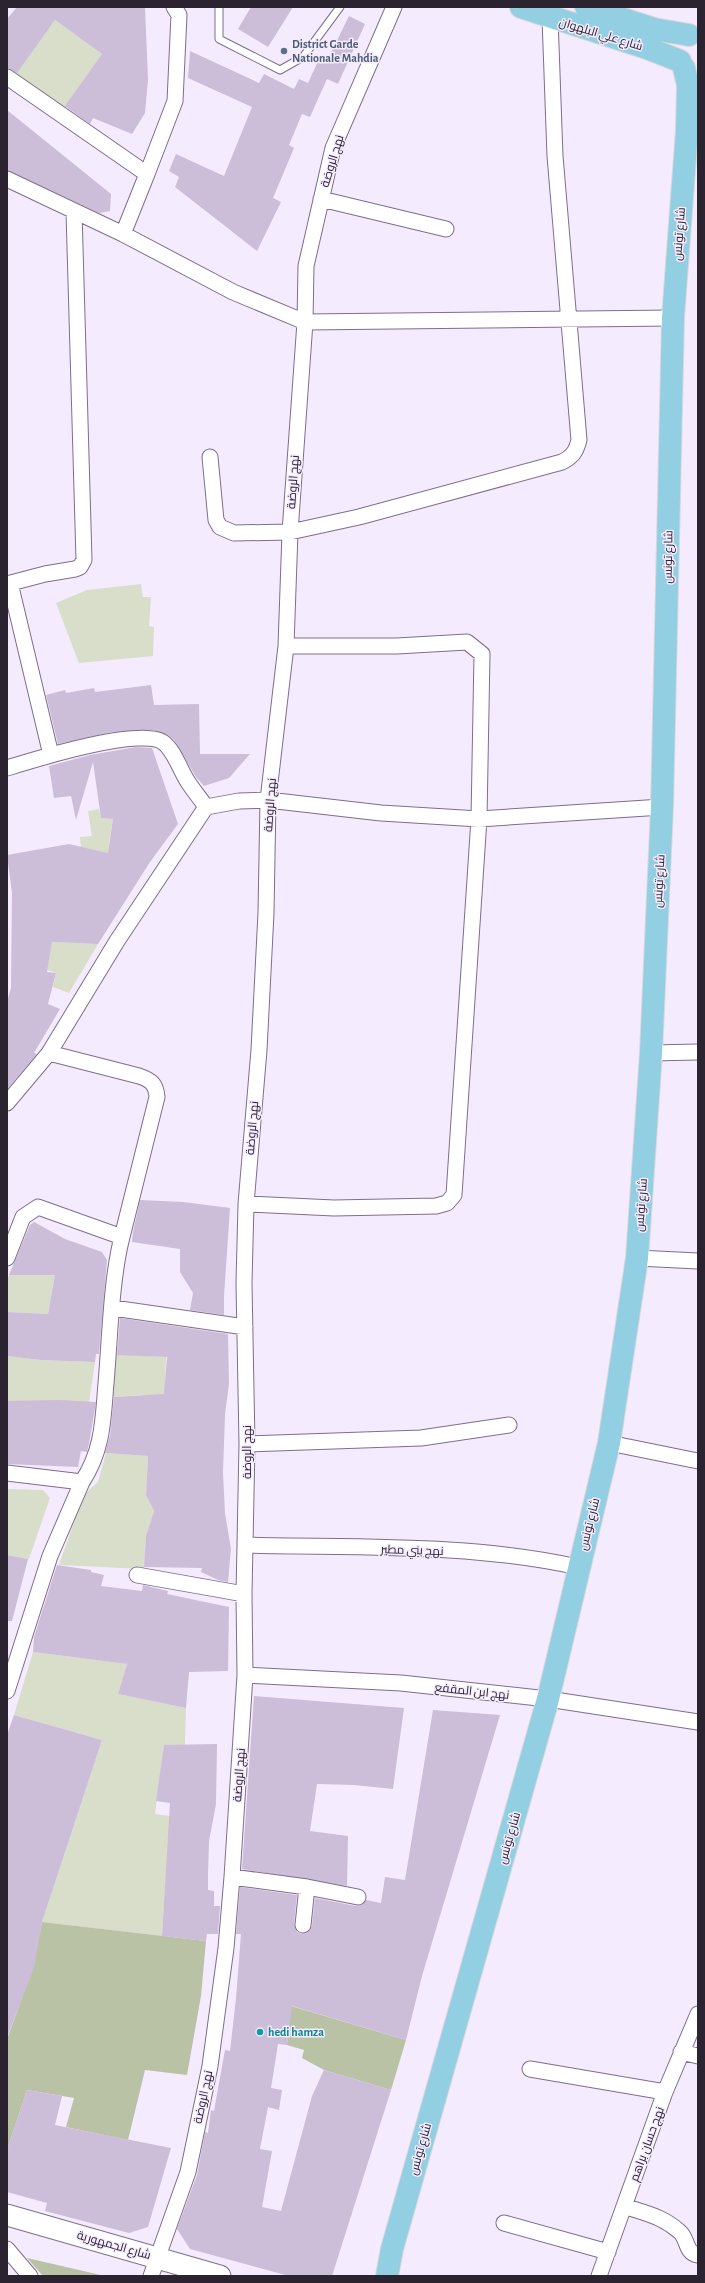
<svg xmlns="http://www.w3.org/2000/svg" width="705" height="2283" viewBox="0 0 705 2283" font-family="'Alegreya Sans',Cairo,sans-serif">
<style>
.green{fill:#d8dec9}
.forest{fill:#b9c2a4}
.building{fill:#ccbdd9}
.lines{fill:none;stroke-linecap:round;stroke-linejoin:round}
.lane-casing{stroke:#7e6e8a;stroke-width:9}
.street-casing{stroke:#7e6e8a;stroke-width:17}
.secondary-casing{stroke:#7e6e8a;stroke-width:23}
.primary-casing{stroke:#d9d8da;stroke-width:24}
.lane{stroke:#fff;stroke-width:7}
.street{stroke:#fff;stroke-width:15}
.secondary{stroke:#fff;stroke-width:21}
.primary{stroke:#92cfe3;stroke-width:22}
.service-dot{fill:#5c6f8a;stroke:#f5ebfe;stroke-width:1.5}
.culture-dot{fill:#0f9aa8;stroke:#f5ebfe;stroke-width:1.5}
.labels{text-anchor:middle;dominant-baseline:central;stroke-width:3;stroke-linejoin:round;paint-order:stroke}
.street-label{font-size:12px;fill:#2b2430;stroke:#f5ebfe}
.service-label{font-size:12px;font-weight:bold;fill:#4e5e75;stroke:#f5ebfe;text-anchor:start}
.culture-label{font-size:12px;font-weight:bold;fill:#0d838f;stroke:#f5ebfe;text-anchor:start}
</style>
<rect width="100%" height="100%" fill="#f5ebfe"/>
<path class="green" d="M55,20L102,54L61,113L15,75Z
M141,584L143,597H151L149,626L154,627L153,656L79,663L56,603L87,590Z
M99,809L101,818L113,819L109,843L120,856L81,847L80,837L92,836L88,811Z
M52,942L98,944L69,993L53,987L56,973L47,970Z
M9,1275H55L48,1314L7,1312V1281Z
M112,1354L166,1357L165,1388L172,1413L142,1395L112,1397Z
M7,1356L40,1360L95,1362L89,1402L7,1401Z
M106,1453L148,1456L146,1495L154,1511L146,1536L144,1569L59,1565L84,1494L98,1482Z
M7,1489L43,1490L50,1498L29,1559L7,1555Z
M33,1652L127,1664L118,1694L186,1708L185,1745H164L155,1814L170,1816L162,1936L42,1922L102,1740L14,1715Z"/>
<path class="forest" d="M42,1922L206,1941L201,1996L187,2075L145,2070L128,2140L66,2127L74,2098L27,2090L7,2150V2039L33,1968Z
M291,2006L406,2040L391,2090L324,2070L302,2058L304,2050L287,2045Z
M27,2258L105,2276H43Z"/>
<path class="building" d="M17,7H145L148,80L145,113L132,134L93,118L90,124L65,106L102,54L55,20L17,73L7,68V19Z
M251,7H293L268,47L238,29Z
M349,16L365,24L338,84L327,79L310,117L302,114L289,145L294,148L273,198L281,202L257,251L175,187L179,177L169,171L176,154L224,176L252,107L188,78L190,51L259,83L264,74L294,89L299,79L308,83L320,57L327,61Z
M7,110L111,194L110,211L99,213L7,170Z
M151,685L154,705L199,704L200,754H250L229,778L204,786L196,777L174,740L168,735L153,730L112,732L58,744L46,695L65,690L66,693L94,688L95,692Z
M136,747L152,748L178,824L150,862L98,944L52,942L47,972L56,973L48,1004L60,1009L34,1053L37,1054L7,1089V1002L11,988L12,893L7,855L69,844L108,853L113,819L101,818L93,762L76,820L71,796L54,798L49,766L90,755Z
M140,1200L183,1202L230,1208L224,1296V1315L190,1310L193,1293L180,1272V1249L132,1242L133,1232Z
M34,1222L65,1239L102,1252L107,1260L99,1354H96L95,1362L40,1360L7,1356V1312L48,1314L55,1275H9L30,1225Z
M120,1318L228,1334L229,1384L225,1414L223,1473L225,1513L231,1549L228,1582L218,1580L201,1572L202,1568L144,1567L146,1536L154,1511L146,1495L148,1456L105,1453L110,1436L114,1397L164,1394L167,1357L117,1355Z
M59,1400L96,1402L89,1444L87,1452L81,1451L78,1467L7,1464V1401Z
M7,1555L28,1559L12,1621H7Z
M57,1565L91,1570V1572L104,1575L101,1586L142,1591L143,1585L168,1591L167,1594L229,1607L228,1671L189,1672L186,1708L118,1694L127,1664L33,1652L34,1637Z
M254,1696L404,1708L393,1789L354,1785L317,1784L310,1831L348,1836L347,1886L242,1869Z
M433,1710L500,1715L422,1976L406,2040L292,2006L287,2045L278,2044L271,2088L282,2090L279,2110L268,2107L260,2149L272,2151L262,2207L281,2211L312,2096L324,2070L391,2090L332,2276H289L190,2249L177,2229L197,2175L205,2132L208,2133L211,2110L214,2111L225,2050L230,2051L236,1998L241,1934H236L240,1887L297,1895L294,1924L297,1932L302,1934L307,1933L312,1926L315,1898L356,1906L361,1905L366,1900L381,1903L385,1877L405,1880Z
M14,1715L102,1740L42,1922L34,1968L8,2035L7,1735Z
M217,1744L216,1804L209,1841L208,1875V1890L214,1891V1906H220L218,1934H207L206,1941L162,1936L170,1803L156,1801L164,1745Z
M27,2090L62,2096L55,2125L171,2148L148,2227L129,2233L45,2211L47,2203L7,2192V2150Z"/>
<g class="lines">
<g class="lane-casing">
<path id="lane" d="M219,7V39L280,70L303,57L340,7"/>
</g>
<g class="street-casing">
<path id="street" d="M7,77L147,174L175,101L179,15L174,7
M7,179L123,234L233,292L305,322L673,318
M321,199L446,229
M123,234L147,174
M210,457L216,520L220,527L234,533L290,532L359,517L562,462C572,457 576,452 579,440L555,156L550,18
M10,583L51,755
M7,584L45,574L75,569L80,567L84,560L74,212
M7,768C33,760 145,725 164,743C175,752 180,770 188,782C193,790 200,798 206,807
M49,1053L139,1076C151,1080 156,1084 157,1097L122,1237
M651,1053L698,1052
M7,1103L49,1053L117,941L206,807L239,801L268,800L381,813L479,819L662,807
M246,1204L334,1208L436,1206L447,1203L454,1195L479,819L482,654L467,642L397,646H286
M7,1258L23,1217L38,1207L122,1237C111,1280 110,1338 106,1383C103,1420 103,1450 82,1482L7,1473
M637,1258L698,1261
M113,1308L245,1327
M609,1443L698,1461
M247,1444L421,1438L509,1425
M245,1545C356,1548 470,1543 578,1567
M137,1575L244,1594
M245,1675L401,1683L548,1699L698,1722
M7,1691L50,1556L82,1482
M232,1877L307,1887L358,1897
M303,1925L307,1887
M681,2052L698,2056
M530,2069L665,2092
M624,2206C647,2214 662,2216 680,2232C688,2239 685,2253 698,2255
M504,2223L608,2252
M7,2249L30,2276
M151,2276L188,2172L210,2066L226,1948L232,1877L245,1675L244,1594L247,1444L244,1283L246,1204L259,1050L266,913L268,800L286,646L290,532L305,322L306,266L333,148L394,7
M599,2276L665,2092L698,2014"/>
</g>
<g class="secondary-casing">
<path id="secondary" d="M7,2215L220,2276"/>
</g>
<g class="primary-casing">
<path id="primary" d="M521,7L647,48L680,61
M586,7L654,29L689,35
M387,2276L392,2249L548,1699L609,1443L637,1258L651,1053L662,807L673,318L687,130L688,85L684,68"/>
</g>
<use href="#lane" class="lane"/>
<use href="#street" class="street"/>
<use href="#secondary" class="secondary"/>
<use href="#primary" class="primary"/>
</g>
<circle class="service-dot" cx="284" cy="51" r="4"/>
<circle class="culture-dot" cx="260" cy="2032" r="4"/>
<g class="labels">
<g class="street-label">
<text transform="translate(601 34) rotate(17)">شارع علي البلهوان</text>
<text transform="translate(332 161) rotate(-73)">نهج الروضة</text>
<text transform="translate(679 234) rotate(-86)">شارع تونس</text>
<text transform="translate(293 482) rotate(-86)">نهج الروضة</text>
<text transform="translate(668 557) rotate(-89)">شارع تونس</text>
<text transform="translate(270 805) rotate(-86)">نهج الروضة</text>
<text transform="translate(659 881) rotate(-87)">شارع تونس</text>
<text transform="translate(252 1128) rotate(-85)">نهج الروضة</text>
<text transform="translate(641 1205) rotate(-86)">شارع تونس</text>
<text transform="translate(247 1452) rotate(-90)">نهج الروضة</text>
<text transform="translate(589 1524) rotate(-76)">شارع تونس</text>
<text transform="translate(412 1550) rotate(2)">نهج بني مطير</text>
<text transform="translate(472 1691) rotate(6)">نهج ابن المقفع</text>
<text transform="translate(239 1775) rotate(-86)">نهج الروضة</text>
<text transform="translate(509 1838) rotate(-74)">شارع تونس</text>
<text transform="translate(203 2097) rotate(-78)">نهج الروضة</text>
<text transform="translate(647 2144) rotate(-70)">نهج حسان براهم</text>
<text transform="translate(420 2149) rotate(-74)">شارع تونس</text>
<text transform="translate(114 2245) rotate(16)">شارع الجمهورية</text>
</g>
<g class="service-label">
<text x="292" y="44">District Garde<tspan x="292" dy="14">Nationale Mahdia</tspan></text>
</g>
<g class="culture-label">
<text x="268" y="2032">hedi hamza</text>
</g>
</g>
<rect width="705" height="2283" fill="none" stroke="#2b2430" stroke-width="16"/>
</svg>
